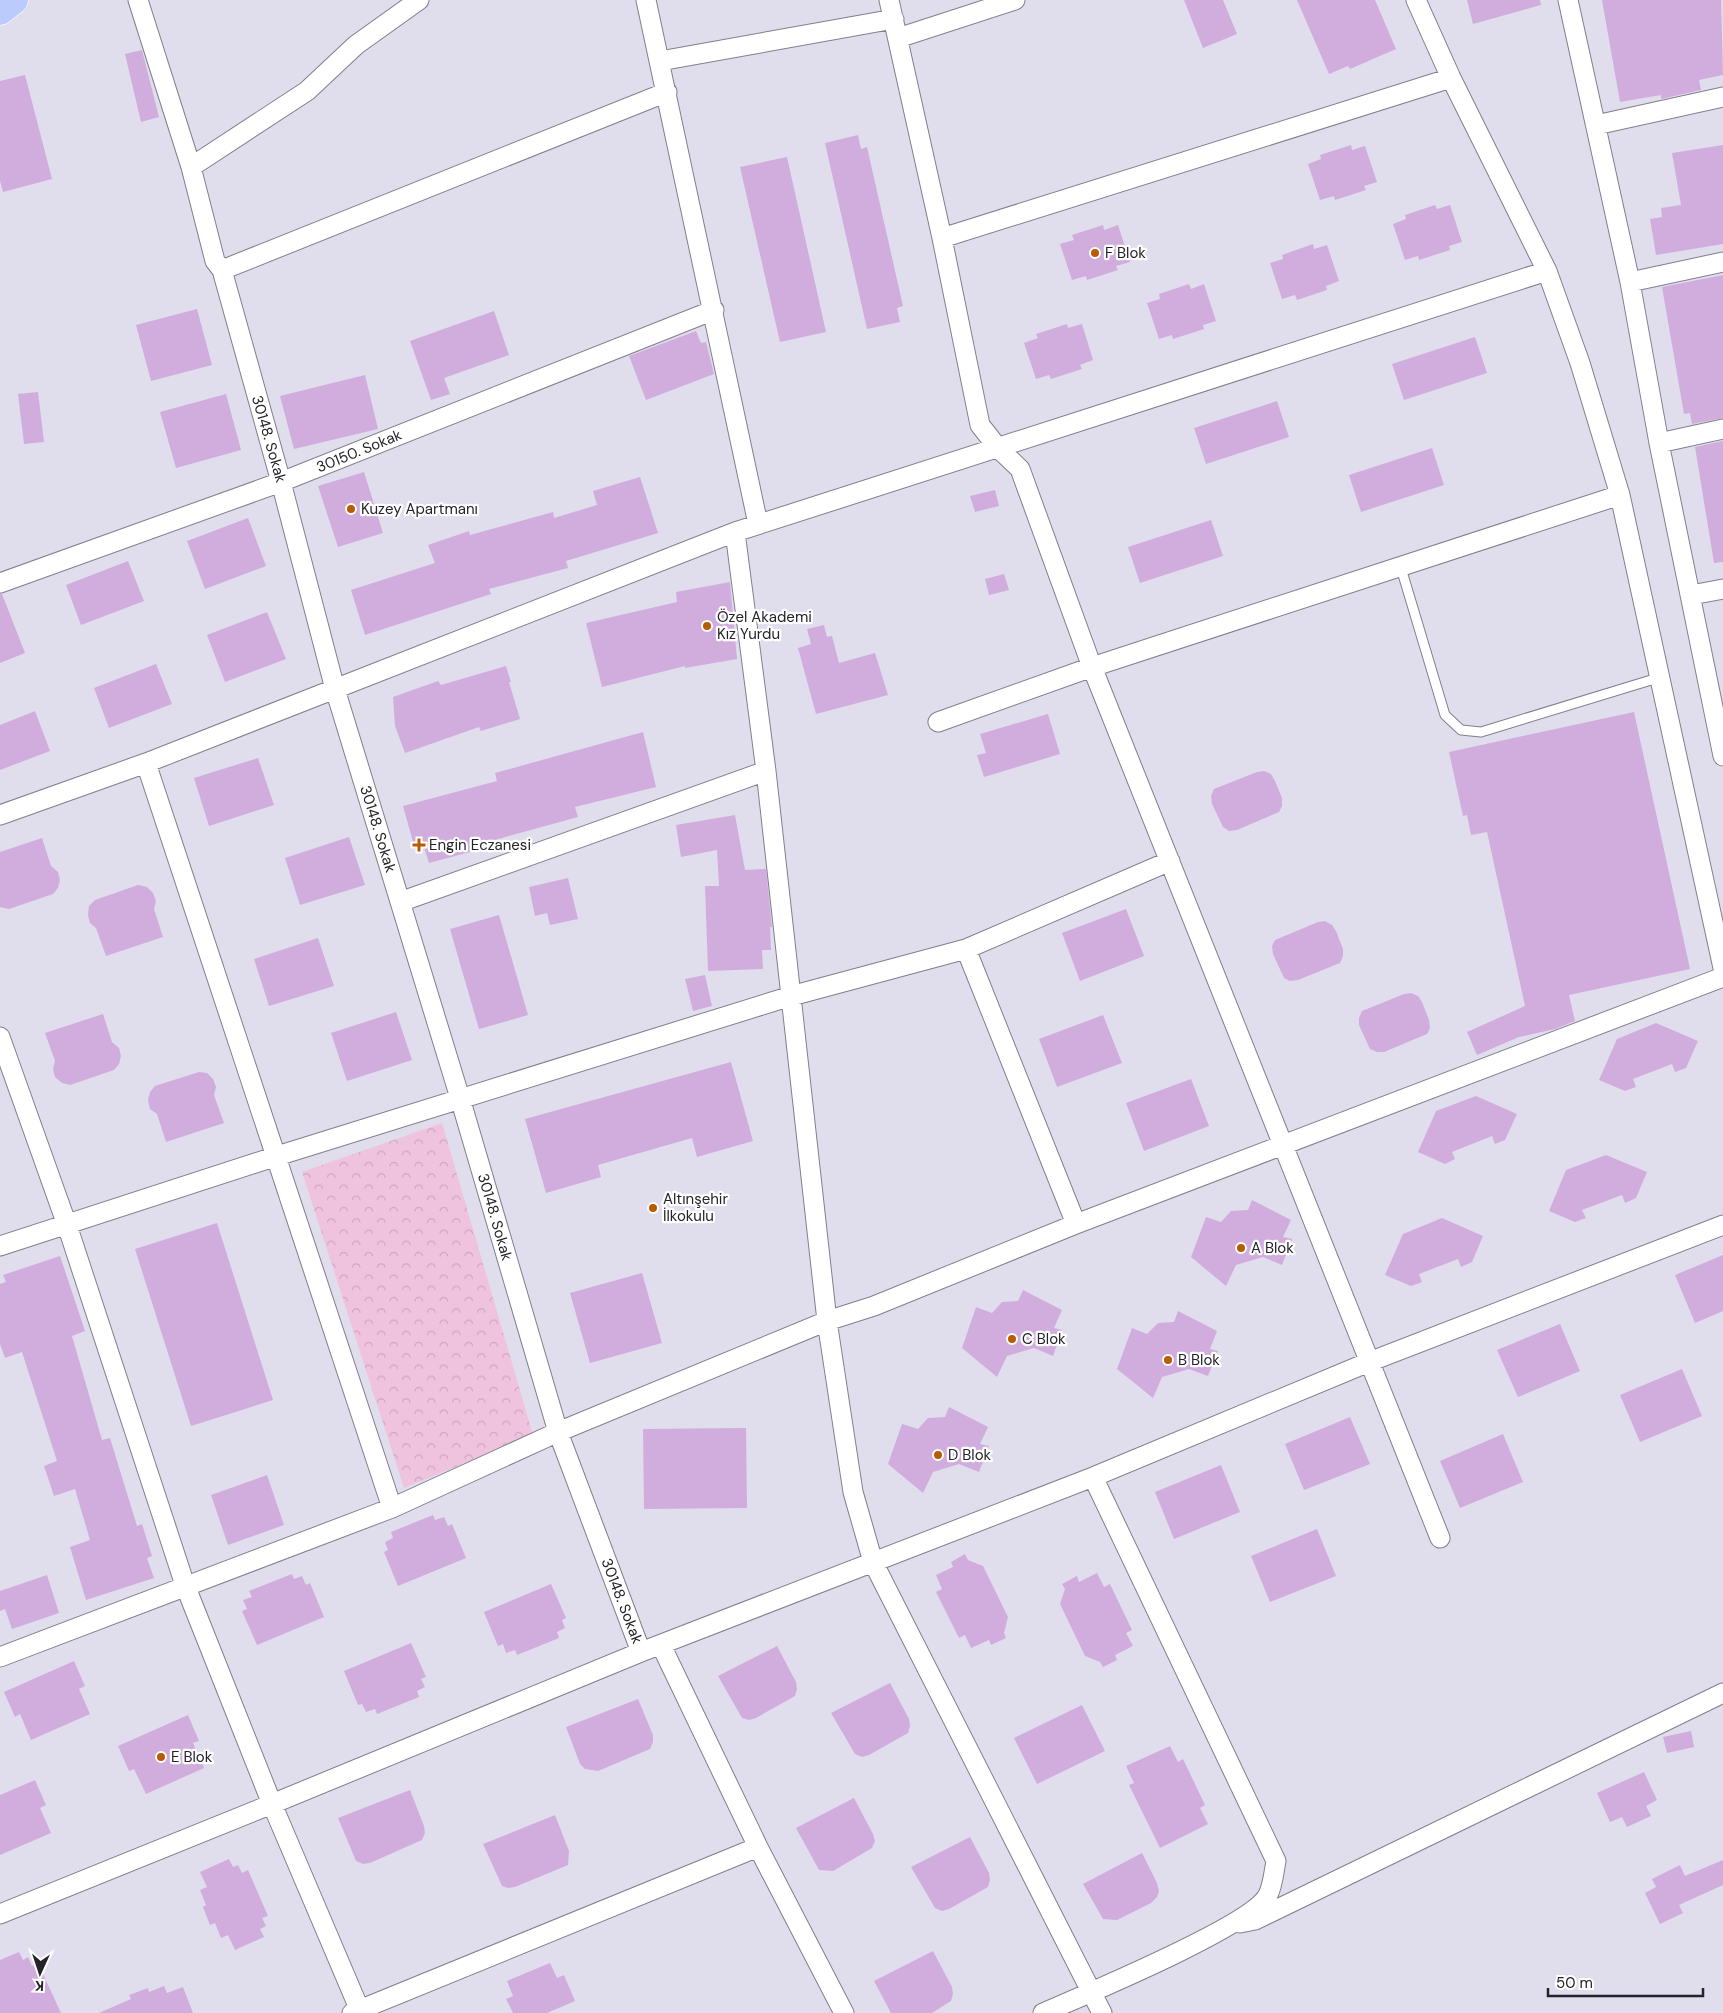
<svg xmlns="http://www.w3.org/2000/svg" width="1723" height="2013" viewBox="0 0 1723 2013" font-family="'DM Sans',sans-serif">
<style>
.forest{fill:url(#forest-crowns)}
.building{fill:#d1adde}
.lines{fill:none;stroke-linecap:round;stroke-linejoin:round}
.service-casing{stroke:#817f8d;stroke-width:11}
.minor-casing{stroke:#817f8d;stroke-width:21}
.trunk-casing{stroke:#fff;stroke-width:29}
.service{stroke:#fff;stroke-width:9}
.minor{stroke:#fff;stroke-width:19}
.trunk{stroke:#bacbfc;stroke-width:28}
.poi-dot{fill:#b85c02;stroke:#fff;stroke-width:2}
.labels{text-anchor:middle;dominant-baseline:central;stroke-width:4.5;stroke-linejoin:round;paint-order:stroke}
.poi-label{font-size:15px;fill:#242329;stroke:#fff;text-anchor:start}
.street-label{font-size:15px;fill:#242329;stroke:#fff}
</style>
<defs>
<pattern id="forest-crowns" width="20" height="18" patternUnits="userSpaceOnUse" patternTransform="scale(1.25)"><rect width="20" height="18" fill="#efc3dd"/><path d="M2 6a3 3 0 1 1 6 0M12 15a3 3 0 1 1 6 0" fill="none" stroke="#cda7be"/></pattern>
</defs>
<rect width="100%" height="100%" fill="#e0dded"/>
<path class="forest" d="M442,1123L533,1435L404,1488L302,1172Z"/>
<path class="building" d="M1184,0H1223L1237,34L1203,48Z
M1297,0H1375L1396,49L1350,69L1348,66L1329,74Z
M1467,0H1540L1541,5L1473,24Z
M1602,0H1721L1723,75L1699,80L1701,90L1661,99V95L1620,102Z
M142,50L159,117L141,122L125,54Z
M25,75L52,179L3,192L0,181V81Z
M858,135L861,149L867,147L903,306L897,308L900,322L867,329L825,143Z
M1351,145L1352,150L1365,146L1377,182L1364,186L1366,190L1335,200L1334,196L1320,200L1308,164L1321,159L1320,155Z
M1723,145V244L1656,255L1650,219L1662,217L1661,208L1681,205L1672,153Z
M787,157L826,332L780,342L740,167Z
M1435,205L1437,209L1450,205L1462,242L1449,246L1450,250L1419,260L1418,256L1405,260L1393,224L1406,219L1405,215Z
M1103,225L1104,230L1118,225L1130,262L1116,266L1118,270L1087,280L1086,276L1072,280L1060,244L1074,240L1072,235Z
M1313,244L1314,249L1327,245L1339,281L1326,286L1327,290L1297,300L1295,295L1282,299L1270,263L1283,259L1282,255Z
M1723,275V418L1692,424L1690,413L1684,414L1662,287Z
M1189,284L1191,289L1204,284L1216,321L1203,325L1204,329L1173,339L1172,335L1159,339L1147,303L1160,299L1159,294Z
M197,309L212,365L151,381L136,325Z
M494,311L509,355L444,378L450,394L431,400L410,341Z
M1067,324L1068,328L1082,324L1093,360L1080,365L1082,369L1051,379L1049,375L1036,379L1024,343L1038,338L1036,334Z
M696,331L701,343L706,342L714,374L646,400L629,356Z
M1475,337L1487,373L1404,400L1392,364Z
M365,375L378,429L294,449L280,396Z
M38,392L44,442L24,444L18,394Z
M226,394L241,450L176,468L160,412Z
M1277,401L1289,437L1206,464L1194,428Z
M1723,441V562L1714,563L1695,447Z
M1432,448L1444,485L1361,512L1349,475Z
M364,472L383,533L338,547L318,486Z
M640,477L658,533L566,561L568,568L489,589L491,594L365,635L351,590L435,563L428,545L469,531L470,535L553,512L554,518L597,505L593,491Z
M995,490L999,506L975,512L970,496Z
M248,518L266,566L205,589L187,541Z
M1211,520L1223,556L1140,583L1128,547Z
M128,561L144,601L81,625L66,585Z
M1004,574L1009,590L989,595L985,579Z
M730,582L737,659L685,668V666L602,687L586,623L677,602L676,592Z
M0,594H2L25,653L0,663Z
M267,612L286,659L225,682L207,635Z
M824,625L827,637L832,636L839,663L875,653L888,695L816,714L798,648L811,644L807,629Z
M156,664L172,704L109,728L94,688Z
M506,666L511,682H509L520,719L481,731L479,727L405,753L395,726L393,697L438,681L441,685Z
M35,711L50,751L0,770V725Z
M1634,712L1690,969L1569,995L1575,1021L1555,1029L1519,1037L1477,1055L1467,1032L1525,1006L1487,832L1471,835L1467,815L1463,816L1449,752Z
M1048,714L1060,754L984,777L977,755L986,753L980,734Z
M643,732L656,787L575,807L578,817L484,843L485,848L429,863L424,847L415,849L403,806L497,781L495,773Z
M258,758L274,805L209,826L194,778Z
M1264,771L1271,774L1275,781L1282,798V806L1279,812L1237,830L1229,831L1223,827L1212,804L1211,796L1214,789L1257,772Z
M735,815L745,870L766,869L772,927H770L771,950H762L763,969L708,971L705,886H719L717,850L681,857L676,825Z
M349,837L365,885L300,905L285,858Z
M42,838L51,866L58,872L60,880L58,888L53,894L9,909L0,907V852Z
M568,878L578,919L550,925L547,913L535,916L529,887Z
M138,885L147,887L153,893L156,901L154,909L163,937L106,956L96,928L90,923L88,915L89,906L95,900Z
M1126,909L1144,956L1080,981L1062,933Z
M499,915L528,1015L479,1029L450,929Z
M1325,921L1332,925L1336,931L1343,949V956L1340,963L1298,980L1290,981L1284,978L1273,954L1272,946L1275,940L1318,922Z
M318,938L334,986L269,1006L254,959Z
M705,975L712,1006L693,1011L685,979Z
M1411,993L1418,996L1422,1002L1429,1020L1430,1028L1427,1034L1384,1052H1377L1370,1049L1359,1025V1018L1362,1011L1404,994Z
M396,1012L412,1060L347,1081L331,1033Z
M103,1014L112,1042L119,1048L121,1056L119,1064L114,1070L70,1085L62,1083L55,1077L53,1069L55,1061L45,1033Z
M1103,1015L1122,1063L1057,1087L1039,1039Z
M1656,1023L1698,1041L1686,1068L1675,1072L1672,1064L1633,1079L1636,1087L1625,1091L1599,1080L1617,1039Z
M731,1062L753,1141L697,1157L692,1138L598,1165L601,1177L546,1193L525,1119Z
M199,1072L207,1073L213,1079L216,1087L214,1095L224,1123L166,1142L157,1114L150,1109L148,1100L150,1092L155,1086Z
M1191,1079L1209,1126L1144,1151L1126,1103Z
M1476,1096L1517,1114L1505,1140L1495,1144L1492,1136L1452,1152L1455,1159L1445,1164L1418,1152L1436,1111Z
M1606,1155L1647,1172L1636,1198L1625,1203L1622,1195L1582,1210L1586,1218L1575,1222L1549,1211L1566,1170Z
M1252,1200L1291,1220L1283,1237L1292,1239L1282,1265L1263,1257L1236,1265L1226,1286L1191,1257L1206,1217L1221,1222L1231,1211L1248,1210Z
M1442,1218L1483,1236L1472,1262L1461,1267L1458,1259L1419,1274L1422,1282L1411,1286L1385,1275L1403,1234Z
M217,1223L273,1400L191,1426L135,1249Z
M1723,1255V1311L1695,1323L1675,1275Z
M60,1256L85,1331L72,1336L102,1440L110,1438L137,1526L142,1524L152,1556L147,1558L154,1578L86,1600L70,1547L90,1540L75,1489L54,1496L44,1466L57,1461L22,1352L5,1358L0,1344V1284L6,1282L3,1275Z
M642,1273L662,1343L590,1363L570,1293Z
M1023,1290L1062,1310L1054,1328L1062,1330L1053,1356L1034,1348L1007,1356L997,1377L962,1348L976,1307L992,1313L1002,1302L1018,1301Z
M1178,1311L1217,1331L1210,1349L1218,1351L1208,1376L1189,1369L1162,1377L1153,1398L1117,1369L1132,1328L1147,1334L1158,1323L1174,1322Z
M1560,1324L1580,1371L1518,1397L1497,1350Z
M1682,1369L1702,1416L1640,1442L1620,1395Z
M949,1407L988,1427L980,1444L989,1446L979,1472L959,1464L933,1472L923,1493L888,1464L902,1424L918,1429L928,1418L945,1417Z
M1350,1417L1370,1464L1304,1490L1285,1444Z
M746,1428L747,1508L644,1509L643,1429Z
M1503,1434L1523,1482L1460,1508L1440,1461Z
M1221,1465L1240,1512L1174,1539L1155,1492Z
M267,1475L284,1525L228,1545L211,1495Z
M433,1515L435,1520L444,1517L448,1526L452,1524L466,1558L398,1586L384,1552L388,1550L385,1542L393,1538L391,1532Z
M1317,1529L1336,1576L1270,1602L1251,1556Z
M965,1554L968,1560L983,1566L1008,1617L1004,1633L1006,1638L991,1645L989,1640L971,1648L965,1635L959,1638L936,1592L942,1589L936,1575L953,1567L951,1562Z
M1097,1573L1104,1587L1110,1584L1132,1630L1126,1633L1133,1646L1115,1655L1117,1660L1103,1667L1100,1662L1085,1656L1060,1604L1065,1589L1062,1584L1077,1576L1079,1582Z
M292,1574L294,1579L302,1576L306,1585L310,1583L324,1617L257,1645L242,1611L247,1609L243,1600L252,1597L249,1591Z
M47,1575L59,1613L12,1629L5,1609L0,1611V1591Z
M551,1584L566,1618L562,1620L565,1628L557,1632L559,1638L517,1655L515,1650L506,1653L503,1644L498,1646L484,1612Z
M411,1643L426,1677L421,1679L425,1687L417,1691L419,1697L377,1714L375,1709L366,1712L362,1704L358,1705L344,1671Z
M777,1646L796,1682L797,1689L795,1696L756,1718L749,1720L742,1718L718,1676Z
M74,1661L85,1686L79,1689L90,1714L31,1740L20,1714L15,1717L4,1692Z
M890,1683L909,1719L910,1726L908,1733L869,1755L862,1757L855,1754L831,1713Z
M638,1699L653,1735V1742L650,1749L598,1771L585,1769L580,1764L566,1727Z
M1082,1705L1105,1751L1037,1784L1014,1738Z
M188,1715L199,1741L193,1743L204,1768L146,1794L134,1769L129,1771L118,1746Z
M1691,1731L1694,1747L1667,1753L1663,1737Z
M1170,1746L1178,1762L1183,1759L1205,1805L1200,1808L1208,1824L1160,1848L1129,1785L1134,1783L1126,1766Z
M1644,1772L1657,1800L1646,1806L1651,1816L1627,1827L1622,1817L1610,1822L1597,1793Z
M35,1780L46,1805L40,1808L51,1833L0,1855V1795Z
M410,1790L424,1826L425,1833L422,1840L370,1863L363,1864L356,1861L338,1818Z
M854,1798L873,1834L875,1841L872,1848L833,1871L819,1870L796,1828Z
M555,1815L569,1851L568,1865L515,1887L508,1888L502,1886L483,1844Z
M970,1837L989,1873L990,1880L988,1887L949,1909L942,1911L935,1908L911,1867Z
M1142,1853L1157,1883L1159,1891L1157,1897L1151,1903L1117,1920L1103,1919L1083,1884Z
M229,1859L233,1867L238,1865L242,1873L248,1870L268,1916L262,1918L266,1926L260,1929L264,1937L235,1950L228,1935L221,1938L215,1923L210,1925L203,1907L206,1905L200,1890L207,1887L200,1872Z
M1723,1860V1885L1679,1905L1683,1913L1660,1924L1645,1893L1656,1887L1652,1879L1680,1865L1685,1876Z
M933,1951L952,1987L953,1994L951,2001L932,2013H891L874,1981Z
M19,1952L23,1960L28,1957L32,1966L38,1963L61,2013H0V1960Z
M550,1963L557,1978L564,1975L575,2001L547,2013H513L506,1999L513,1996L507,1981Z
M164,1986L167,1993L183,1987L193,2013H99L131,1999L129,1995L148,1988L149,1992Z"/>
<g class="lines">
<g class="service-casing">
<path id="service" d="M1401,568L1445,715L1461,730L1481,732L1661,677"/>
</g>
<g class="minor-casing">
<path id="minor" d="M138,0L191,167L215,261L222,270L281,482L335,689L460,1098L558,1432L641,1652
M646,0L758,524
M889,0L942,238L980,425L998,448L1020,469L1092,667L1440,1538
M1416,0L1451,78L1547,271L1580,363L1620,495L1723,968
M1568,0L1630,282L1659,443L1723,756
M898,38L1015,0
M660,61L894,19
M1596,125L1723,97
M191,167L307,91L356,45L419,0
M942,238L1451,78
M222,270L667,92
M1630,282L1723,262
M1659,443L1723,429
M735,532L766,771L827,1321L853,1492L873,1562L1102,2013
M0,583L281,482L714,310
M1691,595L1723,589
M938,722L1092,667L1620,495
M146,763L392,1508
M0,815L146,763L735,532L1547,271
M400,902L766,771
M966,949L1076,1224
M0,1037L67,1225L185,1585L272,1804L0,1914
M0,1246L277,1156L791,996L966,949L1170,861
M661,1645L758,1847L844,2013
M0,1657L392,1508L558,1432L827,1321L874,1306L1076,1224L1723,977
M1240,1923L1255,1920L1723,1693
M352,2013L758,1847
M361,2013L272,1804L641,1652L1093,1477L1369,1362L1723,1225
M1043,2013C1082,1996 1253,1925 1268,1895C1273,1885 1274,1871 1276,1861L1093,1477"/>
</g>
<g class="trunk-casing">
<path id="trunk" d="M0,11L14,0"/>
</g>
<use href="#service" class="service"/>
<use href="#minor" class="minor"/>
<use href="#trunk" class="trunk"/>
</g>
<g class="poi-dot">
<circle cx="1095" cy="253" r="5"/>
<circle cx="351" cy="509" r="5"/>
<circle cx="707" cy="626" r="5"/>
<path d="M416.5 837.5h5v5h5v5h-5v5h-5v-5h-5v-5h5z"/>
<circle cx="653" cy="1208" r="5"/>
<circle cx="1241" cy="1248" r="5"/>
<circle cx="1012" cy="1339" r="5"/>
<circle cx="1168" cy="1360" r="5"/>
<circle cx="938" cy="1455" r="5"/>
<circle cx="161" cy="1757" r="5"/>
</g>
<g class="labels">
<g class="poi-label">
<text x="1105" y="253">F Blok</text>
<text x="361" y="509">Kuzey Apartmanı</text>
<text x="717" y="617">Özel Akademi<tspan x="717" dy="17">Kız Yurdu</tspan></text>
<text x="429" y="845">Engin Eczanesi</text>
<text x="663" y="1199">Altınşehir<tspan x="663" dy="17">İlkokulu</tspan></text>
<text x="1251" y="1248">A Blok</text>
<text x="1022" y="1339">C Blok</text>
<text x="1178" y="1360">B Blok</text>
<text x="948" y="1455">D Blok</text>
<text x="171" y="1757">E Blok</text>
</g>
<g class="street-label">
<text transform="translate(269 439) rotate(74)">30148. Sokak</text>
<text transform="translate(359 451) rotate(-22)">30150. Sokak</text>
<text transform="translate(378 829) rotate(73)">30148. Sokak</text>
<text transform="translate(495 1217) rotate(74)">30148. Sokak</text>
<text transform="translate(622 1601) rotate(69)">30148. Sokak</text>
</g>
</g>
<g transform="translate(40 1973) rotate(183)" stroke="#ffffff" stroke-width="4" paint-order="stroke">
<path d="M0-4L9 19L0 12L-9 19Z" fill="#242329"/>
<text y="-8" font-size="14" font-weight="bold" text-anchor="middle" fill="#242329">K</text>
</g>
<path d="M1548 1988v8h155v-8" fill="none" stroke="#242329" stroke-width="2.5"/>
<text x="1556" y="1988" font-size="15" fill="#242329" stroke="#ffffff" stroke-width="4" paint-order="stroke">50 m</text>
</svg>
